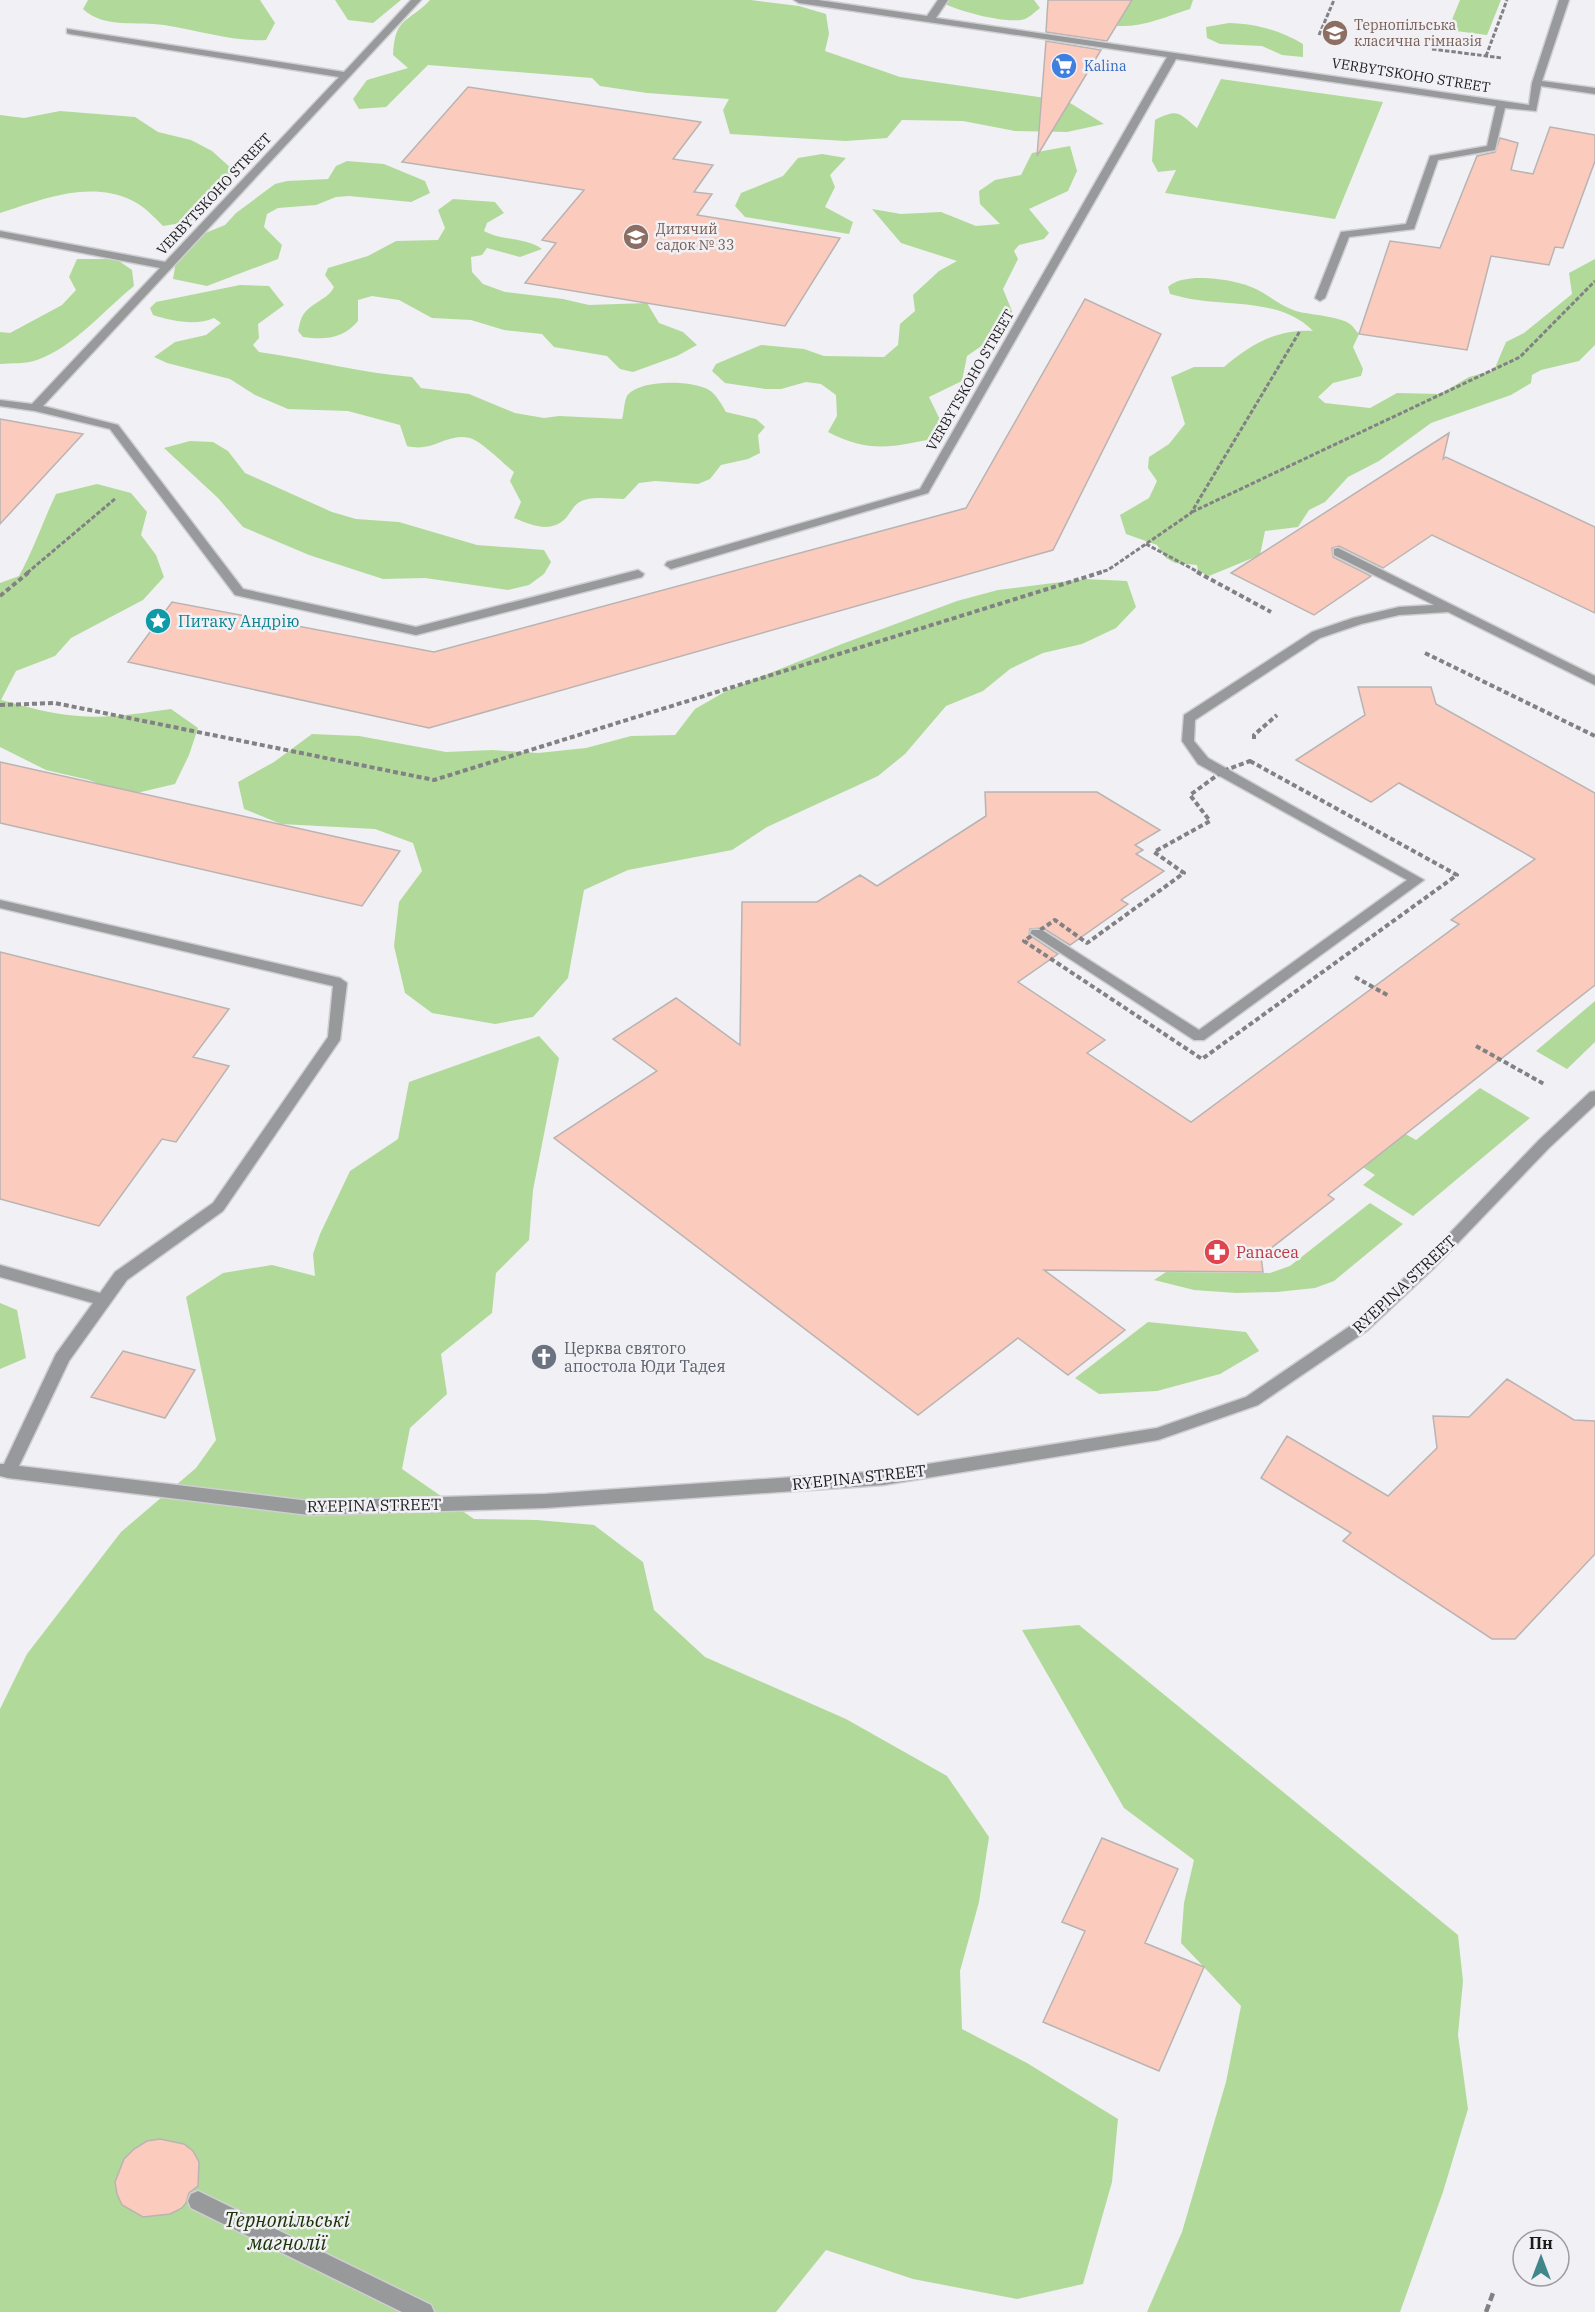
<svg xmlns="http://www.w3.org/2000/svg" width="1595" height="2312" viewBox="0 0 1595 2312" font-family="'IBM Plex Serif',serif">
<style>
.green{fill:#b1da9a}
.building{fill:#fbcbbe;stroke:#b9b4b3;stroke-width:1.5}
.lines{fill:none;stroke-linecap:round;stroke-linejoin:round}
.minor-casing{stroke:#cfced2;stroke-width:3}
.path-far2{stroke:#828183;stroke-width:3;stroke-dasharray:4.5 2;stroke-linecap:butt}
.path-far1{stroke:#828183;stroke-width:4;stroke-dasharray:5 3;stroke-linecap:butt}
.path{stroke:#828183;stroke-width:4.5;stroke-dasharray:8 4;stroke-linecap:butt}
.minor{fill:#97999a;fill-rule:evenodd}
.labels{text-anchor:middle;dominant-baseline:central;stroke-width:5;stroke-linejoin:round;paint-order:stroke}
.far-education-label{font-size:14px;fill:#785e54;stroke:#f1f0f4;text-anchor:start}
.far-shop-label{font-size:14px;fill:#366cbe;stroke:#f1f0f4;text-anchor:start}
.far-street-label{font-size:14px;fill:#1c1c1d;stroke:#f1f0f4}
.culture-label{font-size:16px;fill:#0d838f;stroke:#f1f0f4;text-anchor:start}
.health-label{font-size:16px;fill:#be3a42;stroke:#f1f0f4;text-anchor:start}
.street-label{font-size:16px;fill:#1c1c1d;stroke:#f1f0f4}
.worship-label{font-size:16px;fill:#5b616d;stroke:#f1f0f4;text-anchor:start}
.near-park-label{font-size:20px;font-style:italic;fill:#193306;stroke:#f1f0f4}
</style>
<rect width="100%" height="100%" fill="#f1f0f4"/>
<path class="green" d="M88,0H260L275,23L266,40C232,42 198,30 164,25C138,21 104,29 83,9Z
M335,0H401L373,23L348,20Z
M430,0H751L799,6L826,14L829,34L825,51L900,77L1067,101L1104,124L1067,132L1015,131L963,121L902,120L887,138L846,141L730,134L723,110L729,99L647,93L600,86L592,78L428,65L386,107L359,109L353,99L367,80L408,68L393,55C395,16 407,24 430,0Z
M937,0H1034L1040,8C1036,11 1030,17 1025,19C1007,25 953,10 937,0Z
M1066,0H1193L1190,9C1156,20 1124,36 1089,18C1081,13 1073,6 1066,0Z
M1460,0H1501L1487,35L1456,31V28L1449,27Z
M1229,23C1257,24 1279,30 1303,44V57L1282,55L1262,46L1220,44L1207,38L1206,27Z
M1221,79L1383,102L1335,219L1165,193L1176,170L1158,172L1152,161L1155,120C1178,108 1179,113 1197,128Z
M60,111L135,117L158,132L191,140L212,151L232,169C228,188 212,213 192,220C183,223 173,224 163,226C154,217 143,205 131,200C88,180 41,200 0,213V115L24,118Z
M1070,146L1077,171L1068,191L1029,209L1049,233L1044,239L1019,245L1014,251L1018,259L1003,289L1012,311L1009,327L967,356L962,381L929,397L944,428L942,437C895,446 872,455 828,432L837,416L836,395L821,384L806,382L781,389H765L725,383L712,371L716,364L761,345L804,349L824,356L884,357L898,345L900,324L915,311L913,295L939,271L957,261L901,243L872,209L901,214L941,212L976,226L1000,224L980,204L979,191L995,180L1021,175L1032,153Z
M822,154L846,158L830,175L835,187L825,207L853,222L849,234L745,217L735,206L741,193L783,176L798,158Z
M347,161L384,164L425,181L430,193L411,202L349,196L336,197L316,205L278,208L267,214L264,227L282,245L278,259L207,286L173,279L178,249L193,238L225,225L236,213L275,184L287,181L328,179L336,166Z
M453,199L495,202L504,213L487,223L484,231C502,241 525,237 542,249L520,257L487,248L482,255L471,257L472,272L483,284L505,292L563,299L589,305L647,303L659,323L683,332L697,345L677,356L633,372L620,369L607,356L554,347L542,334L504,330L471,320L432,318L399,300L372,296L358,300V321C343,339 325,340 303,337L298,331C299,327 300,321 302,317C309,303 328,300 334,287L325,275L328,268L368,256L396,241L438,240L445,228L438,210Z
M77,259H116L132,270L134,286C103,311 74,347 37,360C26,364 12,363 0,364V332L10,333L62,305L76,290L69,277Z
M1595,259V345L1579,361L1541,370L1532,375L1531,383L1511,395L1431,423L1379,461L1348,477L1325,502L1309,510L1298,527L1265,531L1260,555L1209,576L1198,571L1197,565L1175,563L1166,558L1157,545L1126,534L1120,515L1149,498L1157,481L1148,468L1149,457L1169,444L1185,424L1171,377L1194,367H1224C1251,344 1277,329 1313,331C1282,300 1237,306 1198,300C1188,299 1179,296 1170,294L1168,287C1183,271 1237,279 1256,289C1270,296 1281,306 1296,311C1310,315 1339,316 1350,324C1353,326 1356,331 1359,334L1353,347L1363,369L1361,376L1333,383L1318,397L1325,403L1370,408L1397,393L1440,394L1469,377L1494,370L1506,342L1524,333L1572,294L1569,273Z
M240,285L269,286L284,305L258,324L259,338L253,345L259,352C310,359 361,373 412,377L421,388L469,394L515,413L544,418L559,416L622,419C624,413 624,402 627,396C639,379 693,380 709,390C716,394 722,405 726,412L756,419L765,427L758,435L760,453L748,459L721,465L710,479L698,484L655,481L639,483L624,499C611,499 589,495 578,503C573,507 570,513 566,518C550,534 532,525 514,518L521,502L510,481L514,472C504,464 481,441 470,438C447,432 433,453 407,446L400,425L348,411L288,409L255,395L230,379L167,363L154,357L175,342L206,335L221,323L214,318C196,326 172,321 153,315L150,308L156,302Z
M190,441L213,442L228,451L245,473L332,512L356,519L399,522L477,545L544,550L551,562L544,574L529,585L508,590L425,578L383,579L309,555L243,527L218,498L164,448Z
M97,484L131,493L147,512L141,535L156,555L164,577L143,600L71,638L55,656L16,671L1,700C27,707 52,714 78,716C109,719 141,713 171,709L198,728L189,755L175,784L128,795L89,780L46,770L0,747V583L19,576C34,549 43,521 56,494Z
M1085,579L1127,581L1136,607L1116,628L1082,644L1043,653L1010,669L983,691L946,706L905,754L878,776L767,827L732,850L628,870L584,890L568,978L533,1017L495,1024L432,1013L405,993L394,946L399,902L422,871L413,843L375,829L281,824L244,809L238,782L274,762L312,734L359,736L446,752L492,750L538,753L586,748L631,736L675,735L695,709L728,690L842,644L957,601L998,590Z
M1595,1001V1042L1567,1069L1536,1051Z
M539,1036L559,1058L533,1190L529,1240L496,1273L492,1313L441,1354L447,1394L410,1428L402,1469L474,1519L537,1520L594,1525L643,1562L654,1610L705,1657L846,1719L947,1776L989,1837L979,1902L960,1971L962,2029L1027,2063L1118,2119L1112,2182L1083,2284L1017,2299L913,2279L826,2250L776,2312H0V1709L27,1654L121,1532L196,1468L216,1440L186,1297L223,1273L272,1265L315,1276L313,1254L320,1234L350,1171L398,1139L409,1082Z
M1480,1088L1530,1118L1413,1216L1363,1185L1375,1175L1361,1166L1402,1132L1416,1140Z
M1370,1203L1403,1224L1334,1281L1315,1288L1277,1292L1236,1293L1194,1290L1154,1280L1166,1272L1270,1273L1290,1266Z
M0,1303L17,1310L26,1358L0,1369Z
M1148,1322L1246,1332L1259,1351L1220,1374L1157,1391L1099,1394L1075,1378Z
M1079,1625L1458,1935L1463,1981L1458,2035L1468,2109L1443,2192L1400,2312H1147L1182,2232L1226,2082L1241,2006L1181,1943L1184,1903L1194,1860L1124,1808L1022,1630Z"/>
<path class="building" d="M1048,0H1132L1107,41L1046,32Z
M1046,41L1101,50L1037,156Z
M468,87L701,122L673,159L713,165L694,192L712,194L697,215L840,238L785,326L525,283L556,243L542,240L584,190L402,162Z
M1550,127L1595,135V161L1563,248L1555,247L1549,265L1491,256L1467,350L1359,334L1390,241L1440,248L1477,156L1495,152L1500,138L1518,143L1511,170L1533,174Z
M1085,299L1161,334L1053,550L429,728L128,662L172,602L434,652L966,508Z
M0,419L83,434L0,524Z
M1449,433L1443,459L1446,457L1595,527V613L1432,535L1383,568L1339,546L1332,548L1333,557L1371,576L1314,615L1231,573Z
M1358,687H1431L1436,704L1595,793V985L1328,1195L1334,1199L1261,1256L1263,1272L1044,1270L1125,1330L1068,1375L1018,1338L918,1415L554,1138L657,1071L613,1039L676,998L740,1045L742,902H817L860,875L877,886L986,816L985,792H1097L1160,830L1135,845L1143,850L1136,854L1164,871L1121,900L1128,904L1070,945L1043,928L1030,929L1029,935L1058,954L1018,982L1105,1040L1087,1053L1191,1122L1459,924L1451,920L1535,859L1399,783L1371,802L1296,760L1365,715Z
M0,762L400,851L362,906L0,823Z
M0,952L229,1009L193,1057L229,1066L176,1142L162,1139L99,1226L0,1199Z
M123,1351L195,1370L165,1418L91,1397Z
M1507,1379L1574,1420L1595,1421V1554L1515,1639H1492L1343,1541L1351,1533L1261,1478L1287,1436L1388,1496L1437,1448L1433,1416L1469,1417Z
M1102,1838L1178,1869L1145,1943L1204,1967L1159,2071L1043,2022L1085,1931L1062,1922Z
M160,2139L184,2144L193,2151L199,2162L198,2186L189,2193L186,2203L182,2208L170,2214L143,2217L122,2205L117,2194L115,2182L124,2159L134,2149L147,2141Z"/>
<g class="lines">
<g class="minor-casing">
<path id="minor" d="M411,0H421L43,406L118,425L243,589L416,627L638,570L644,574L642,577L416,635L235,595L110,429L35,411L0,406V400L32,404L160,268L0,237V231L165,262L339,77L70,34L67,33V29L344,72Z
M794,0H818L927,16L938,0H948L936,18L1529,105L1532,83L1559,0H1569L1542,81L1595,88V94L1541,86L1536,111L1505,108L1495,150L1438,160L1414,229L1349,237L1325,298L1320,301L1315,298L1341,232L1406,224L1430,156L1487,146L1496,106L1176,59L928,493L671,569L665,565L667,562L920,489L1167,57L799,3Z
M1338,548L1595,676V685L1448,612L1399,615L1361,624L1320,638L1195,720L1194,741L1208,758L1424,880L1204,1040H1194L1030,933L1032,930H1042L1199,1030L1407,880L1198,764L1182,741L1184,715L1312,632L1353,618L1399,607L1434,605L1334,555V549Z
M0,900L340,978L347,983L340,1040L223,1211L127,1280L69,1361L19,1466L309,1501L545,1494L883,1471L1157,1428L1246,1397L1356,1322L1423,1261L1539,1140L1590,1092L1595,1091V1105L1549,1148L1433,1269L1368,1330L1258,1405L1158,1440L883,1485L545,1508L309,1515L8,1478L0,1476V1464H4L56,1354L93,1303L0,1277V1265L100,1293L115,1272L213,1203L328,1037L333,986L0,908Z
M198,2191L431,2305L434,2312H402L191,2208L188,2201L191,2194Z"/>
</g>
<path class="path-far2" d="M1319,35L1334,0
M1432,49L1502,58
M1486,56L1507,0
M1192,512L1520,357L1595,281
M1146,544L1200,573
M27,573L116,498
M1097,573L1108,570L1191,513L1300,331"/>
<path class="path-far1" d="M1197,572L1271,612
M0,596L29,572
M1425,653L1595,736
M0,705L55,703L434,780L1102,572
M1254,739V735L1277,715
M1250,761L1457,875L1202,1059L1024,941L1055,920L1087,943L1184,873L1154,852L1210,821L1190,795L1223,771Z
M1355,977L1389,996
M1476,1046L1544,1084"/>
<path class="path" d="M1486,2312L1493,2293"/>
<use href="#minor" class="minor"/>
</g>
<defs>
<g id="school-disc" transform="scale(1.35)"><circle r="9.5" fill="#8d6e63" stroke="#f1f0f4"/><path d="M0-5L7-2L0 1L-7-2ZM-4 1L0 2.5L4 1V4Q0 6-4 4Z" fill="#fff"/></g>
<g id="supermarket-disc" transform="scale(1.35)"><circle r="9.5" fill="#3f7fe0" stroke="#f1f0f4"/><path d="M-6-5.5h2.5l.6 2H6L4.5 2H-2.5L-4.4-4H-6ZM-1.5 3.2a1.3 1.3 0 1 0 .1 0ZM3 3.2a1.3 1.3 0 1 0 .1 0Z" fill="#fff"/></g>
<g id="sight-disc" transform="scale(1.35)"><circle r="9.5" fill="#0f9aa8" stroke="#f1f0f4"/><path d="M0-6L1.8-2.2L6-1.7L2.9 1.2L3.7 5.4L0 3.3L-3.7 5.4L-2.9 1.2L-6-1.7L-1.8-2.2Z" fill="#fff"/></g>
<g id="pharmacy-disc" transform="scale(1.35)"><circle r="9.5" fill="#e0444e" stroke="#f1f0f4"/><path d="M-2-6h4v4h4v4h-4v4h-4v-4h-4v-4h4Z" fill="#fff"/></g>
<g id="church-disc" transform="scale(1.35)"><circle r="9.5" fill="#6b7280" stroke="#f1f0f4"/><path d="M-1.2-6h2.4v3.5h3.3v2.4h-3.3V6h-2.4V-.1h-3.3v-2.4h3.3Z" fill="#fff"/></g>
</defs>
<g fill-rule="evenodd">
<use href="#school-disc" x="1335" y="33"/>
<use href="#supermarket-disc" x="1064" y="66"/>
<use href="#school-disc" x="636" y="237"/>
<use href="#sight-disc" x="158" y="621"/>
<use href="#pharmacy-disc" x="1217" y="1252"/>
<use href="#church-disc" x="544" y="1357"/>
</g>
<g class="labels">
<g class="far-education-label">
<text x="1354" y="25">Тернопільська<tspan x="1354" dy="16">класична гімназія</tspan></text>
<text x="656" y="229">Дитячий<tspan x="656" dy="16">садок № 33</tspan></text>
</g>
<g class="far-shop-label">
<text x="1084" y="66">Kalina</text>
</g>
<g class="far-street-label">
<text transform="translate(1411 75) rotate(9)">VERBYTSKOHO STREET</text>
<text transform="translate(214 194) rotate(-47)">VERBYTSKOHO STREET</text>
<text transform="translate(970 380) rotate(-60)">VERBYTSKOHO STREET</text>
</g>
<g class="culture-label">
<text x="178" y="621">Питаку Андрію</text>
</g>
<g class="health-label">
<text x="1236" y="1252">Panacea</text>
</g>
<g class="street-label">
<text transform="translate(1404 1284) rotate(-43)">RYEPINA STREET</text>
<text transform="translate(859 1477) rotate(-6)">RYEPINA STREET</text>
<text transform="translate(374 1505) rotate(-1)">RYEPINA STREET</text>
</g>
<g class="worship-label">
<text x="564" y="1348">Церква святого<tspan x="564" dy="18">апостола Юди Тадея</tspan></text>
</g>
<g class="near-park-label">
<text x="287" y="2219">Тернопільські<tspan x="287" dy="23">магнолії</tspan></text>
</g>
</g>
<g transform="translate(1541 2258)"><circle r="28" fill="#f1f0f4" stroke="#9c9b9e" stroke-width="1.5"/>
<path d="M0-4.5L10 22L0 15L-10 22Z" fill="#3f878a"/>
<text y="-9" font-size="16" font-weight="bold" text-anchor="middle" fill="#1c1c1d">Пн</text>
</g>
</svg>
